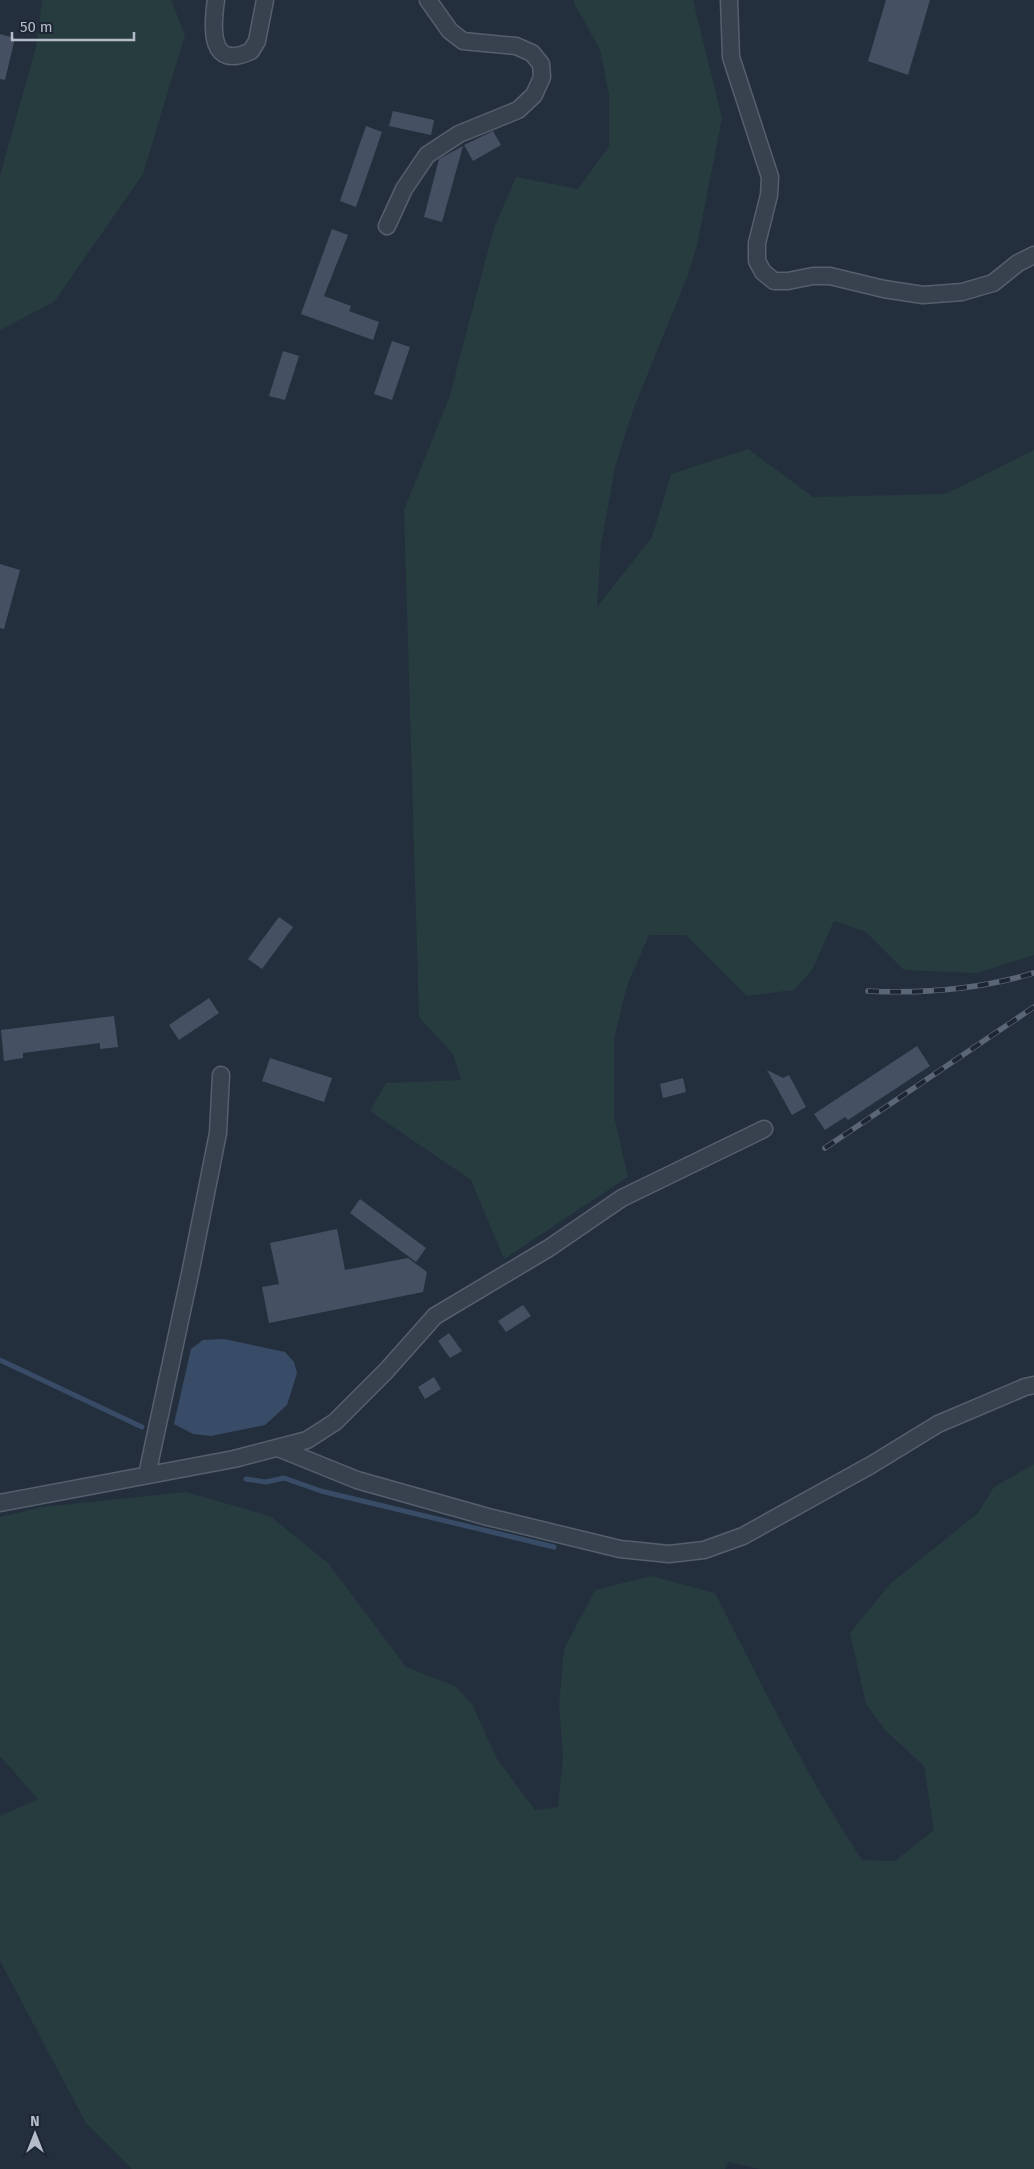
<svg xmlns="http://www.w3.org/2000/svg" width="1034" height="2169" viewBox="0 0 1034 2169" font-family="'Fira Sans',sans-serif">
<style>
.green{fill:#263c3f}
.water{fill:#394c67}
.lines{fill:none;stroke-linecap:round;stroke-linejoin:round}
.stream{stroke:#394c67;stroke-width:5}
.building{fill:#455162}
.minor-casing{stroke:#565f6c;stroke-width:19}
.minor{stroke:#38414e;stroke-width:16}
.rail-casing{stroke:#5a6575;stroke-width:5.5}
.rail{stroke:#1d2633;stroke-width:4;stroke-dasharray:11;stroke-linecap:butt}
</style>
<rect width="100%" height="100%" fill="#242f3e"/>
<path class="green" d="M42,0H171L185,35L143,174L54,302L0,330V176L37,43Z
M573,0H693L722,118L697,245L688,275L633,410L615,467L601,545L597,607L652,537L671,474L748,449L813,497L945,494L1034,450V955L977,973L904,970L866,932L834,921L812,970L794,990L747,996L686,935H649L627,986L614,1039V1116L628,1177L504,1259L471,1180L370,1111L386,1083L461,1080L453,1054L419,1017L404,510L449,398L494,228L516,177L578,189L609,146V95L600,49L575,5Z
M1034,1464V2169H760L728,2162L725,2169H132L86,2123L0,1961V1816L38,1799L0,1756V1517L42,1507L186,1492L270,1516L328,1563L406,1667L455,1686L472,1704L497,1759L535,1810L558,1807L563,1756L559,1705L564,1649L595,1590L651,1576L715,1593C761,1684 806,1775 862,1860L895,1861L934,1830L924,1766L885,1730L866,1704L850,1633L890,1584L978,1513L994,1487Z"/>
<path class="water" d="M224,1339L285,1352L294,1362L297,1373L287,1405L265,1425L211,1436L193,1434L174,1424L191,1349L203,1340Z"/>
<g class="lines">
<path class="stream" d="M0,1360L142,1427
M246,1479L266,1482L284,1478L321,1491L554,1547"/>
</g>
<path class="building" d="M886,0H930L908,75L868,61Z
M0,34L15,38L5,80L0,79Z
M393,111L434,120L431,135L389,126Z
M366,126L382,132L356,207L340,201Z
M493,131L501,145L473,161L464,145Z
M463,146L442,222L424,217L439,159Z
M332,229L348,235L324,296L351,306L349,311L379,322L373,340L301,314Z
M392,341L410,347L392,400L374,394Z
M283,351L299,356L285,400L269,396Z
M0,564L20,570L4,629L0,628Z
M279,917L293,927L262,969L248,959Z
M209,998L219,1013L179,1040L169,1025Z
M114,1016L118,1047L100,1049V1043L23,1053V1058L4,1061L1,1030Z
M917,1046L930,1066L848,1120L845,1117L825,1130L814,1114Z
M270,1058L332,1078L324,1102L262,1081Z
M767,1070L783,1078L789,1075L806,1107L792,1115Z
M683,1078L686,1092L663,1098L660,1084Z
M360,1199L426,1248L416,1262L350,1213Z
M337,1229L345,1270L408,1258L427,1272L423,1292L269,1323L262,1287L279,1284L270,1243Z
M523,1305L531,1316L506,1332L498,1321Z
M449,1333L462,1351L450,1358L438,1341Z
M434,1377L441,1389L425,1399L418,1387Z"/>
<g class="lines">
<g class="minor-casing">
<path id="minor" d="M216,0C212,28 209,71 251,51L257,41L265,0
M729,0L731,57L770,177L769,195L757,243V261L763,272L774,281H788L813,276H830L884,289L923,295L962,292L993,283L1018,263L1034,255
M387,226L404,189L427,155L459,134L518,110L534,95L542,77L541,64L532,53L516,46L463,41L450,31L428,0
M278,1448L357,1480L488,1517L620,1549L669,1554L704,1550L743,1536L871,1465L938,1424L1025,1387L1034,1385
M147,1475L191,1269L218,1133L221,1075
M0,1503L234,1459L307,1440L335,1422L386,1371L435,1316L549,1248L622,1198L764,1129"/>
</g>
<use href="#minor" class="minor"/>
<g class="rail-casing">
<path id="rail" d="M868,991C923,994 980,989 1034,973
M825,1148L1034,1007"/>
</g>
<use href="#rail" class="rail"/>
</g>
<g transform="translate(35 2134)" stroke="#1d2633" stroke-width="4" paint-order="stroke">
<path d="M0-4L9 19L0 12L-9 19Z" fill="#b4bcc9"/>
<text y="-8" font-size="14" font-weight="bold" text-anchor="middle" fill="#b4bcc9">N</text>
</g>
<path d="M12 32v8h122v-8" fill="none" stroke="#b4bcc9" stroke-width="2.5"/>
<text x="20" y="32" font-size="15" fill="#b4bcc9" stroke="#1d2633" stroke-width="4" paint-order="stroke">50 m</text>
</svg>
